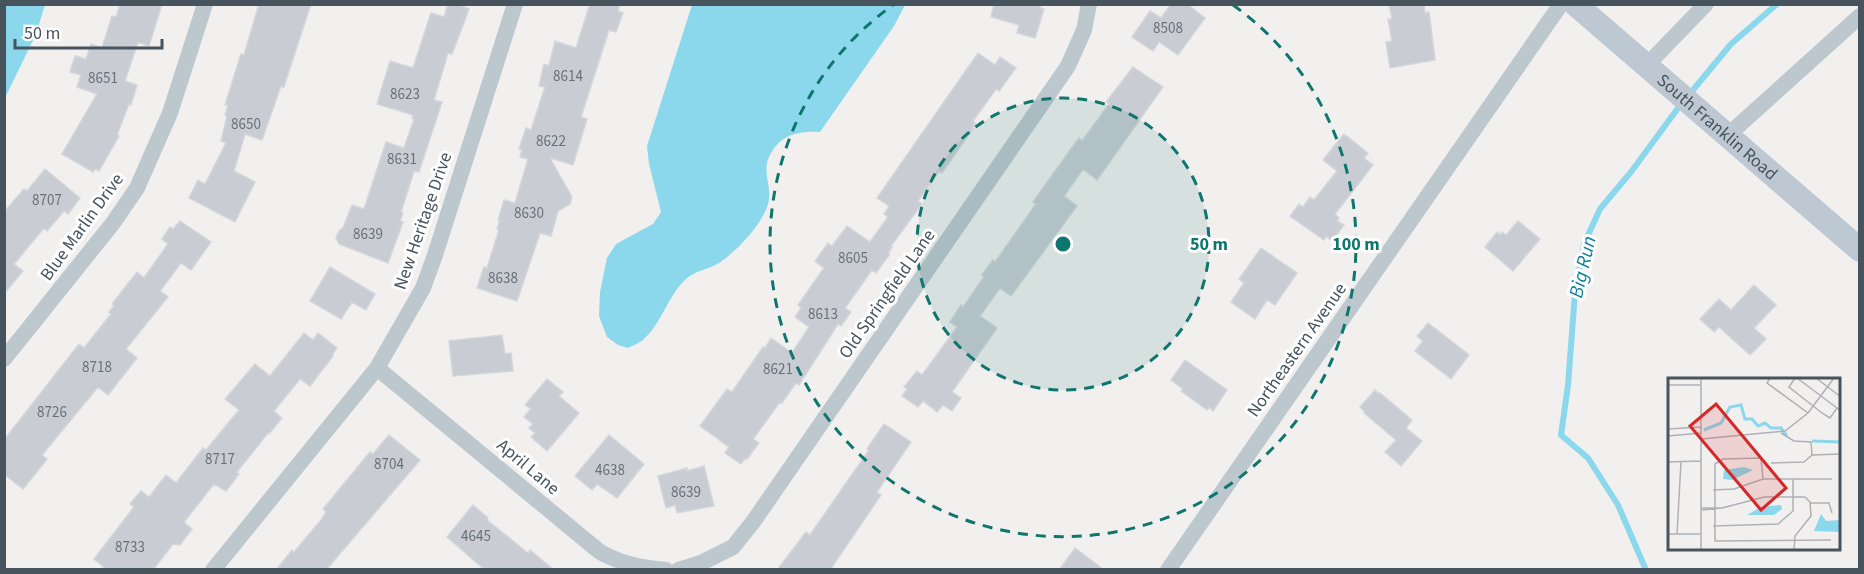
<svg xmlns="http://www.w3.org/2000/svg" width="1864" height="574" viewBox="0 0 1864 574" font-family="'Source Sans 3',sans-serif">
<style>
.water{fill:#8bd8ec}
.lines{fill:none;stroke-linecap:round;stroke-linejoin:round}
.stream{stroke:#8bd8ec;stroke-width:6}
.building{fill:#c9ccd2;stroke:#d3d6db;stroke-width:1.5}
.minor{stroke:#bdc7ce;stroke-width:16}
.secondary{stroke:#bdc8d3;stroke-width:24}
.ring{fill:none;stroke:#0f766e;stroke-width:3;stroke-dasharray:10 8}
.labels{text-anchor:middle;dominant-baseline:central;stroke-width:6;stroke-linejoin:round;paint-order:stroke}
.number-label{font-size:15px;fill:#68717a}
.street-label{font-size:18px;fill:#47535d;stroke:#fff}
.water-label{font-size:20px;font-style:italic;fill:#0c7e9c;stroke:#fff}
.inset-river{fill:none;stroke:#8bd8ec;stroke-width:3}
.inset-road{fill:none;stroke:#aeb1b5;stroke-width:1.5}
.view{fill:#d62828;fill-opacity:0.15;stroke:#d62828;stroke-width:3}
.inset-edge{fill:none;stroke:#47535d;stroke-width:3}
.centre{fill:#0f766e;stroke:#fff;stroke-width:3}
.ring-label{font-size:18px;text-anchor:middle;font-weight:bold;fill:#0f766e;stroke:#fff;stroke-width:6;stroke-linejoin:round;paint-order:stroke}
</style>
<rect width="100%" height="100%" fill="#f2efef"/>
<path class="water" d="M5,4L45,5L36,34L5,98Z
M692,5H905L894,26L820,132C803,131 786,133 775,147C757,170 774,184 768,204C762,225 736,252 719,263C708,270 696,270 686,279C669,294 661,324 644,339C640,343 633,345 628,348L618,345L607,337L599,316L600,292L607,258L616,244L653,224L661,212L649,164L647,146Z"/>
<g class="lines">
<path class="stream" d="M1688,96L1731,44L1777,4
M1646,570L1618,505L1588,458L1561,435L1568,385L1575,293L1584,244L1600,209L1631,172L1681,104"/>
</g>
<path class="building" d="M120,4H162L149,46L138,42L125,81L137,85L131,105L129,104L117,135L119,136L99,171L95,169L93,172L62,154L97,94L77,87L81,75L70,72L75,56L86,59L91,44L102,48L112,16L116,17Z
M259,4H311L288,74L284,87L281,86L262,140L245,134L234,171L255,182L235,222L189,198L198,180L205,184L226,143L221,141L227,116L225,115L228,105H225L241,54L244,55Z
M448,4H456L469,9L452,54L448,53L434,100L442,102L419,172L414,171L401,212L403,213L400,221L403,222L388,263L339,244L336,238L339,231L343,228L352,205L364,209L386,142L404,148L414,119L412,118L413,115L377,104L390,61L413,68L431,13L444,17Z
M590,4H620L618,11L623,13L616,32L609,30L581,117L587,119L573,165L550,158L572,197L570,204L558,211L551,236L540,233L517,301L477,288L484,267L487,268L499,230L497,229L500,220H498L504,200L515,203L528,159L520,157L522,150L519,149L526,128L531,130L545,87L539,86L544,64L549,66L555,41L576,48Z
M994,4H1041L1040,8L1044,9L1035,38L1017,33L1019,25L991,17Z
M1171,4H1187L1205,18L1178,55L1159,42L1153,51L1132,37L1150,11L1161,18Z
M1389,4H1424L1425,13L1429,12L1435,60L1390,68L1386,42L1392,41L1388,19H1392Z
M978,53L995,65L1000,57L1016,68L999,91L996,89L973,121L976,124L942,173L939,171L918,201L922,204L891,246L892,247L888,253L890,254L876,273L872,270L845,308L851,312L841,326L838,324L799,385L796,383L782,403L780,402L753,439L759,443L747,459L745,458L741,464L725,453L729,447L700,426L727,389L732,392L763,347L765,348L771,338L792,353L809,327L795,317L801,308L798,305L824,268L815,261L828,243L832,246L847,226L870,242L888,217L884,214L889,206L877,198Z
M1133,67L1163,87L1097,180L1083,169L1064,196L1077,206L1011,296L1000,288L980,316L997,328L952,392L961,398L952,411L943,405L937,412L923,401L918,407L902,396L907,389L904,387L917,371L922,375L936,356L957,327L950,322L961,305L963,307L984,277L982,275L993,260L995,262L1036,204L1033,202L1045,185L1079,138L1082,141L1109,104L1106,102Z
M1344,134L1368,153L1364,158L1373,165L1335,214L1339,218L1337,221L1344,225L1332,241L1326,236L1324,240L1290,216L1299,204L1303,207L1310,197L1314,200L1337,171L1323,160Z
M45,169L80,198L68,214L64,211L47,231L44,228L14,264L23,271L4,294V212L24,189L27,191Z
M180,221L211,242L191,270L181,263L160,291L168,297L126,349L137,358L108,395L98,387L42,455L47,459L23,489L4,474V440L79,344L84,348L111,314L109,312L114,306L112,304L137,272L144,278L168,244L162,239L170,227L173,229Z
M1518,221L1540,239L1513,271L1485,247L1497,232L1500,235L1502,232L1506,235Z
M1261,248L1297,273L1275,305L1267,300L1255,319L1231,302L1244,283L1239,279Z
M330,267L375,294L366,310L352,302L341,319L310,301Z
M1754,285L1776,305L1754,328L1766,339L1750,355L1719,327L1714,332L1700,319L1719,299L1731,310Z
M1428,323L1469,355L1451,379L1415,351L1423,341L1417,336Z
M304,333L313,340L318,333L337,348L332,355L333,356L310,386L300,379L274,411L282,418L269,434L268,433L237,472L239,474L226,491L214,484L184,522L192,529L180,545L173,544L153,570H107L94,559L134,507L130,504L141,491L149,497L166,475L176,483L203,448L206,450L239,410L225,399L255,364L270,376Z
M502,335L505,354L511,353L513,371L453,376L449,341Z
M1185,360L1227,390L1213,411L1209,407L1207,410L1181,391L1183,389L1171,380Z
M547,379L563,392L559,396L579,413L547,451L531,437L535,433L529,428L533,424L524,417L531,409L525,405Z
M1375,390L1379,394L1380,393L1412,420L1406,428L1422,441L1401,466L1385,452L1396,440L1364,413L1365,412L1360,407Z
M884,424L911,442L877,492L881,495L830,570H777L806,532L810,535L869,450L867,449Z
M389,435L420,460L326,570H276L292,550L294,552L321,520L326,512L323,509L370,452L373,454Z
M609,435L644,464L617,498L597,484L592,490L575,476Z
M704,466L714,506L677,513L675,505L666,508L658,476L687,468V471Z
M473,505L488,518L487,520L528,553L530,550L554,570H485L447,537Z
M1075,548L1104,570H1059Z"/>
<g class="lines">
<path class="minor" d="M1646,66L1706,4
M1727,136L1860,16
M4,359L113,223L137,188L170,113L205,4
M377,368L600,552C622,564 642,568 666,570
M213,570L377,368L423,288L435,255L515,4
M678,570L703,562L733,547L753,522L1068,66L1084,30L1089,4
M1168,570L1561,4"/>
<path class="secondary" id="s1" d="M1575,4L1860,250"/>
</g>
<circle cx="1063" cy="244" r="146" fill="#0f766e" fill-opacity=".12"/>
<g class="ring">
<circle cx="1063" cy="244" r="146"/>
<path d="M1233 5A293 293 0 1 1 893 5"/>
</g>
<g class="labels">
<g class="number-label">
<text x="1168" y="28">8508</text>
<text x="568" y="76">8614</text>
<text x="103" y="78">8651</text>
<text x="405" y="94">8623</text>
<text x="246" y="124">8650</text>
<text x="551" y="141">8622</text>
<text x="402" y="159">8631</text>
<text x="47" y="200">8707</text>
<text x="529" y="213">8630</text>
<text x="368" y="234">8639</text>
<text x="853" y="258">8605</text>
<text x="503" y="278">8638</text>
<text x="823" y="314">8613</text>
<text x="97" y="367">8718</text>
<text x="778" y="369">8621</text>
<text x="52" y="412">8726</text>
<text x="220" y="459">8717</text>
<text x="389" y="464">8704</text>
<text x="610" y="470">4638</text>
<text x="686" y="492">8639</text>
<text x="476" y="536">4645</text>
<text x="130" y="547">8733</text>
</g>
<g class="street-label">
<text stroke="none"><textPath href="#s1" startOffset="188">South Franklin Road</textPath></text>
<text transform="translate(423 221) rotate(-71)">New Heritage Drive</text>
<text transform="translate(82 227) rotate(-54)">Blue Marlin Drive</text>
<text transform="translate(887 294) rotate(-55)">Old Springfield Lane</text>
<text transform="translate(1297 350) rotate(-55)">Northeastern Avenue</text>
<text transform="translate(528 467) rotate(40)">April Lane</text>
</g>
<g class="water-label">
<text transform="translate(1583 267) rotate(-77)">Big Run</text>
</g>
</g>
<g transform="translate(1668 378)">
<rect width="172" height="172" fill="#f2efef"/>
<path d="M76,89L85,92L64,102L55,101L56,92ZM113,127L114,131L106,137H79L93,129ZM153,136L158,143L172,142V154L146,153Z" fill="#8bd8ec"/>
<path class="inset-river" d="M36,52L53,45L62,29L73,27L77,41H84L90,48L97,45L103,50H113L119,58M144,63L173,64"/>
<path class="inset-road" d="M102,0L99,5L140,35M127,0L121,9L154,35L162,40L169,30M129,0L173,33M148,0L173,19M0,7H33M0,51L33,49M113,55L126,63L143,64L144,77M0,58L33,55M33,61L117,53L140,35L166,0M93,80L55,81L47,86V163L163,162M93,80L95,101M0,84L33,83M103,85L136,84L144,77L173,76M45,112L66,111L95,101H164M142,125H161L164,135M33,130H54L34,132M54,130L96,119H137L142,124L143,138L127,158L126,172M45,148L110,146L125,133V101M0,156H32M9,156L13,84M33,172V0"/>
<path class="view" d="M48,26L118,110L93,132L22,48Z"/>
<rect width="172" height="172" class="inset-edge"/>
</g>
<circle cx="1063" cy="244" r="9" class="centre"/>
<g class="ring-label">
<text x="1209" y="250">50 m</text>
<text x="1356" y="250">100 m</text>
</g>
<rect width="1864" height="574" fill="none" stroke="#47535d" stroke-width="12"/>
<path d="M15 39v9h147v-9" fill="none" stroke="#47535d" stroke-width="3"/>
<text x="24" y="39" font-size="18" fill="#47535d" stroke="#ffffff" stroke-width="4.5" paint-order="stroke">50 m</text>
</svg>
